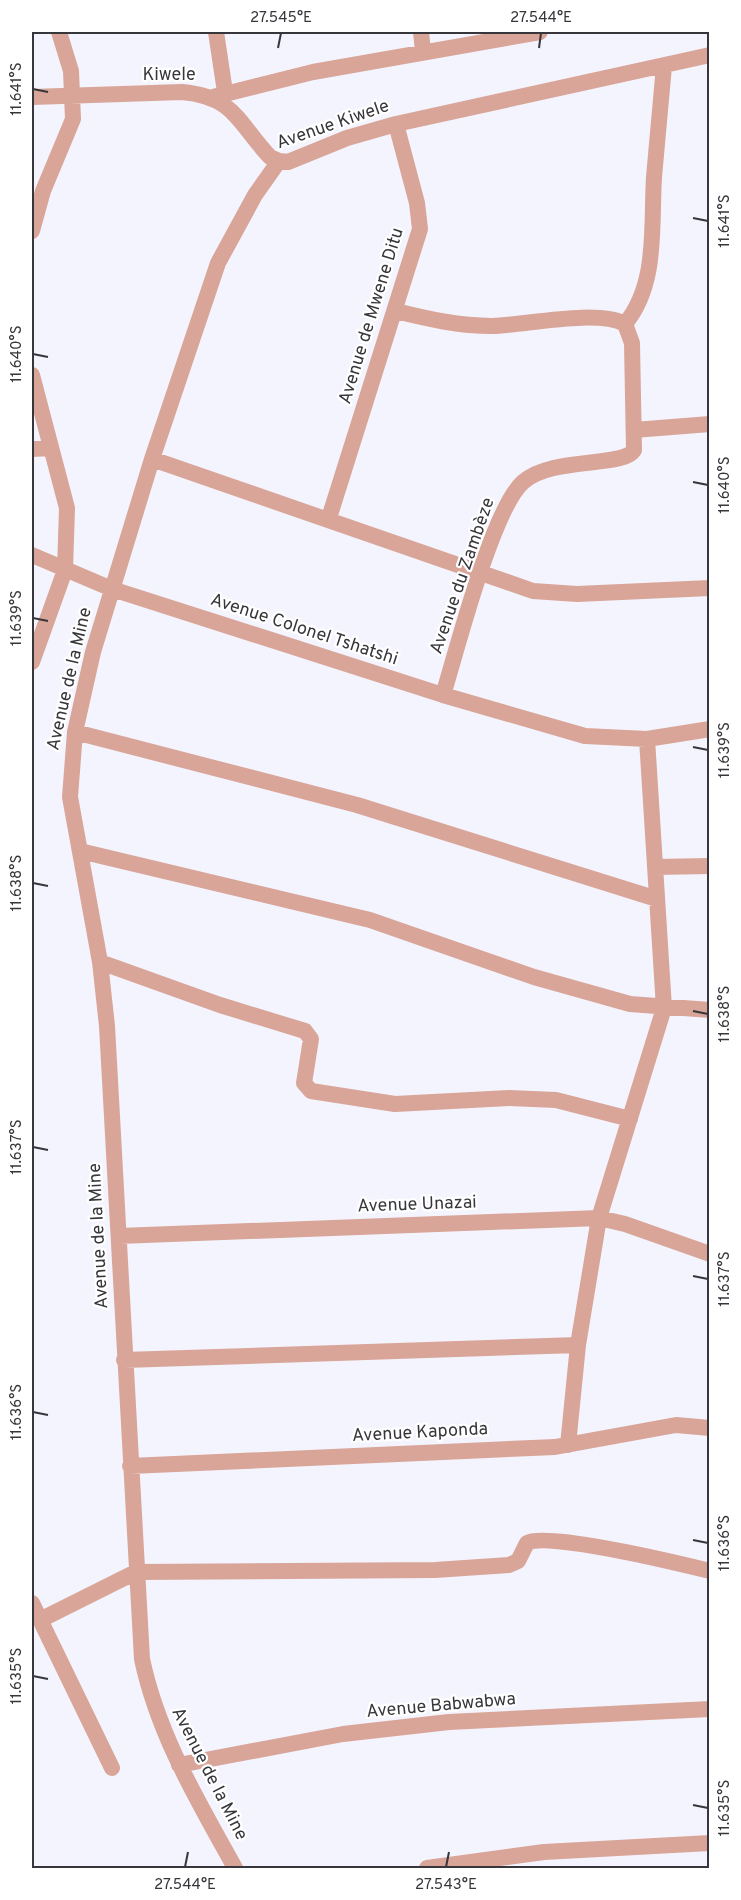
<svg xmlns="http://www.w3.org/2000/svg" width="741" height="1900" viewBox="0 0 741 1900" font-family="Overpass,sans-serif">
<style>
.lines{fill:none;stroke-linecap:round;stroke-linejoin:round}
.minor{stroke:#d8a598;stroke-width:16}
.ticks{fill:none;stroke:#37363b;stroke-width:2}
.labels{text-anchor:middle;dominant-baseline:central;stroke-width:4.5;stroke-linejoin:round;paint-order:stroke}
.street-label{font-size:18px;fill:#37363b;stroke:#fff}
.neatline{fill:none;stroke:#37363b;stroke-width:2}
.ticks-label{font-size:15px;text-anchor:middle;fill:#37363b}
</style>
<rect width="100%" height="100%" fill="#f4f4fe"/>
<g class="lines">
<path class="minor" d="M216,32L225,92
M421,32L423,52
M32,97L182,92C235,97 237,122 270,157L279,161L288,162L347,138L396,124L710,55
M213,97L313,72L540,32
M32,231L43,191L73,119L71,71L59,32
M396,311C428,319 459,326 492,326C526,325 596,309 625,324L632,343L634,450C624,468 552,456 523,482C492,510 457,650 443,695
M625,324C658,284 651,227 654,177C657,140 661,103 664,66
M32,375L67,508L65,570L32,662
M634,430L710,424
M32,449L51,448
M152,459L533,591L577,594L710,588
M329,518L420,229L417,203L396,124
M32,555L112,589L443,695L585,736L647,739L710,729
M75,732L357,805L657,899
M80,851L370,920L534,977L630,1004L710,1010
M655,867L710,866
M100,962L220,1005L305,1031L311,1039L304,1083L311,1091L395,1104L509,1098L556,1100L630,1119
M119,1236L599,1218L625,1224L710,1254
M124,1360L578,1345
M568,1445L578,1345L599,1218L664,1008L647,739
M130,1466L555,1447L676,1425L710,1428
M32,1603L112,1768
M40,1620L136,1572L435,1570L509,1565L518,1561L527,1543C547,1531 681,1564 710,1571
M179,1765L343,1734L449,1722L710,1709
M235,1868C198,1801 158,1735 142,1659L107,1026L100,962L70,797L75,732L93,652L152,459L218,263L255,195L279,161
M427,1868L544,1852L710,1843"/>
</g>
<path class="ticks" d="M278,48L281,33M539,48L541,33M33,89L48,92M693,218L708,221M33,354L48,357M693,482L708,485M33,618L48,621M693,747L708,750M33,883L48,886M693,1011L708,1014M33,1147L48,1150M693,1276L708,1279M33,1412L48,1415M693,1540L708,1543M33,1676L48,1679M693,1805L708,1808M185,1867L188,1852M446,1867L449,1852"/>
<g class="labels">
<g class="street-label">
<text x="169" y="75">Kiwele</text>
<text transform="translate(333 125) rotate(-19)">Avenue Kiwele</text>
<text transform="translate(372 316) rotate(-73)">Avenue de Mwene Ditu</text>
<text transform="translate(463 576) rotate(-71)">Avenue du Zambèze</text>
<text transform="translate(304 630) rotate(18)">Avenue Colonel Tshatshi</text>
<text transform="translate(70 679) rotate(-77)">Avenue de la Mine</text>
<text transform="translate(417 1205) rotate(-2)">Avenue Unazai</text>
<text transform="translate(99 1236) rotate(-93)">Avenue de la Mine</text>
<text transform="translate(420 1433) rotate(-3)">Avenue Kaponda</text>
<text transform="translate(441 1706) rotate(-5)">Avenue Babwabwa</text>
<text transform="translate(209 1774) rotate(63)">Avenue de la Mine</text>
</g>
</g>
<rect width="741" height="1900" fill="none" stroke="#ffffff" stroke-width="66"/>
<rect x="33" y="33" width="675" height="1834" class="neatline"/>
<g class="ticks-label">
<text x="281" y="22">27.545°E</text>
<text x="541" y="22">27.544°E</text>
<text transform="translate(16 89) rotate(-90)" y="5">11.641°S</text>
<text transform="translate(724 221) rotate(-90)" y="5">11.641°S</text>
<text transform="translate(16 354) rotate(-90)" y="5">11.640°S</text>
<text transform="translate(724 485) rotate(-90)" y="5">11.640°S</text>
<text transform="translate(16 618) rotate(-90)" y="5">11.639°S</text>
<text transform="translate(724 750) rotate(-90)" y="5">11.639°S</text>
<text transform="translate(16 883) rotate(-90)" y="5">11.638°S</text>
<text transform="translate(724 1014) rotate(-90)" y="5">11.638°S</text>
<text transform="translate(16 1147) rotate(-90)" y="5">11.637°S</text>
<text transform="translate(724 1279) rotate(-90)" y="5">11.637°S</text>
<text transform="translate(16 1412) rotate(-90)" y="5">11.636°S</text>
<text transform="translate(724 1543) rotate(-90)" y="5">11.636°S</text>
<text transform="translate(16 1676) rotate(-90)" y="5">11.635°S</text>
<text transform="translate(724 1808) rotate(-90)" y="5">11.635°S</text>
<text x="185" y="1889">27.544°E</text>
<text x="446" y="1889">27.543°E</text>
</g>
</svg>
